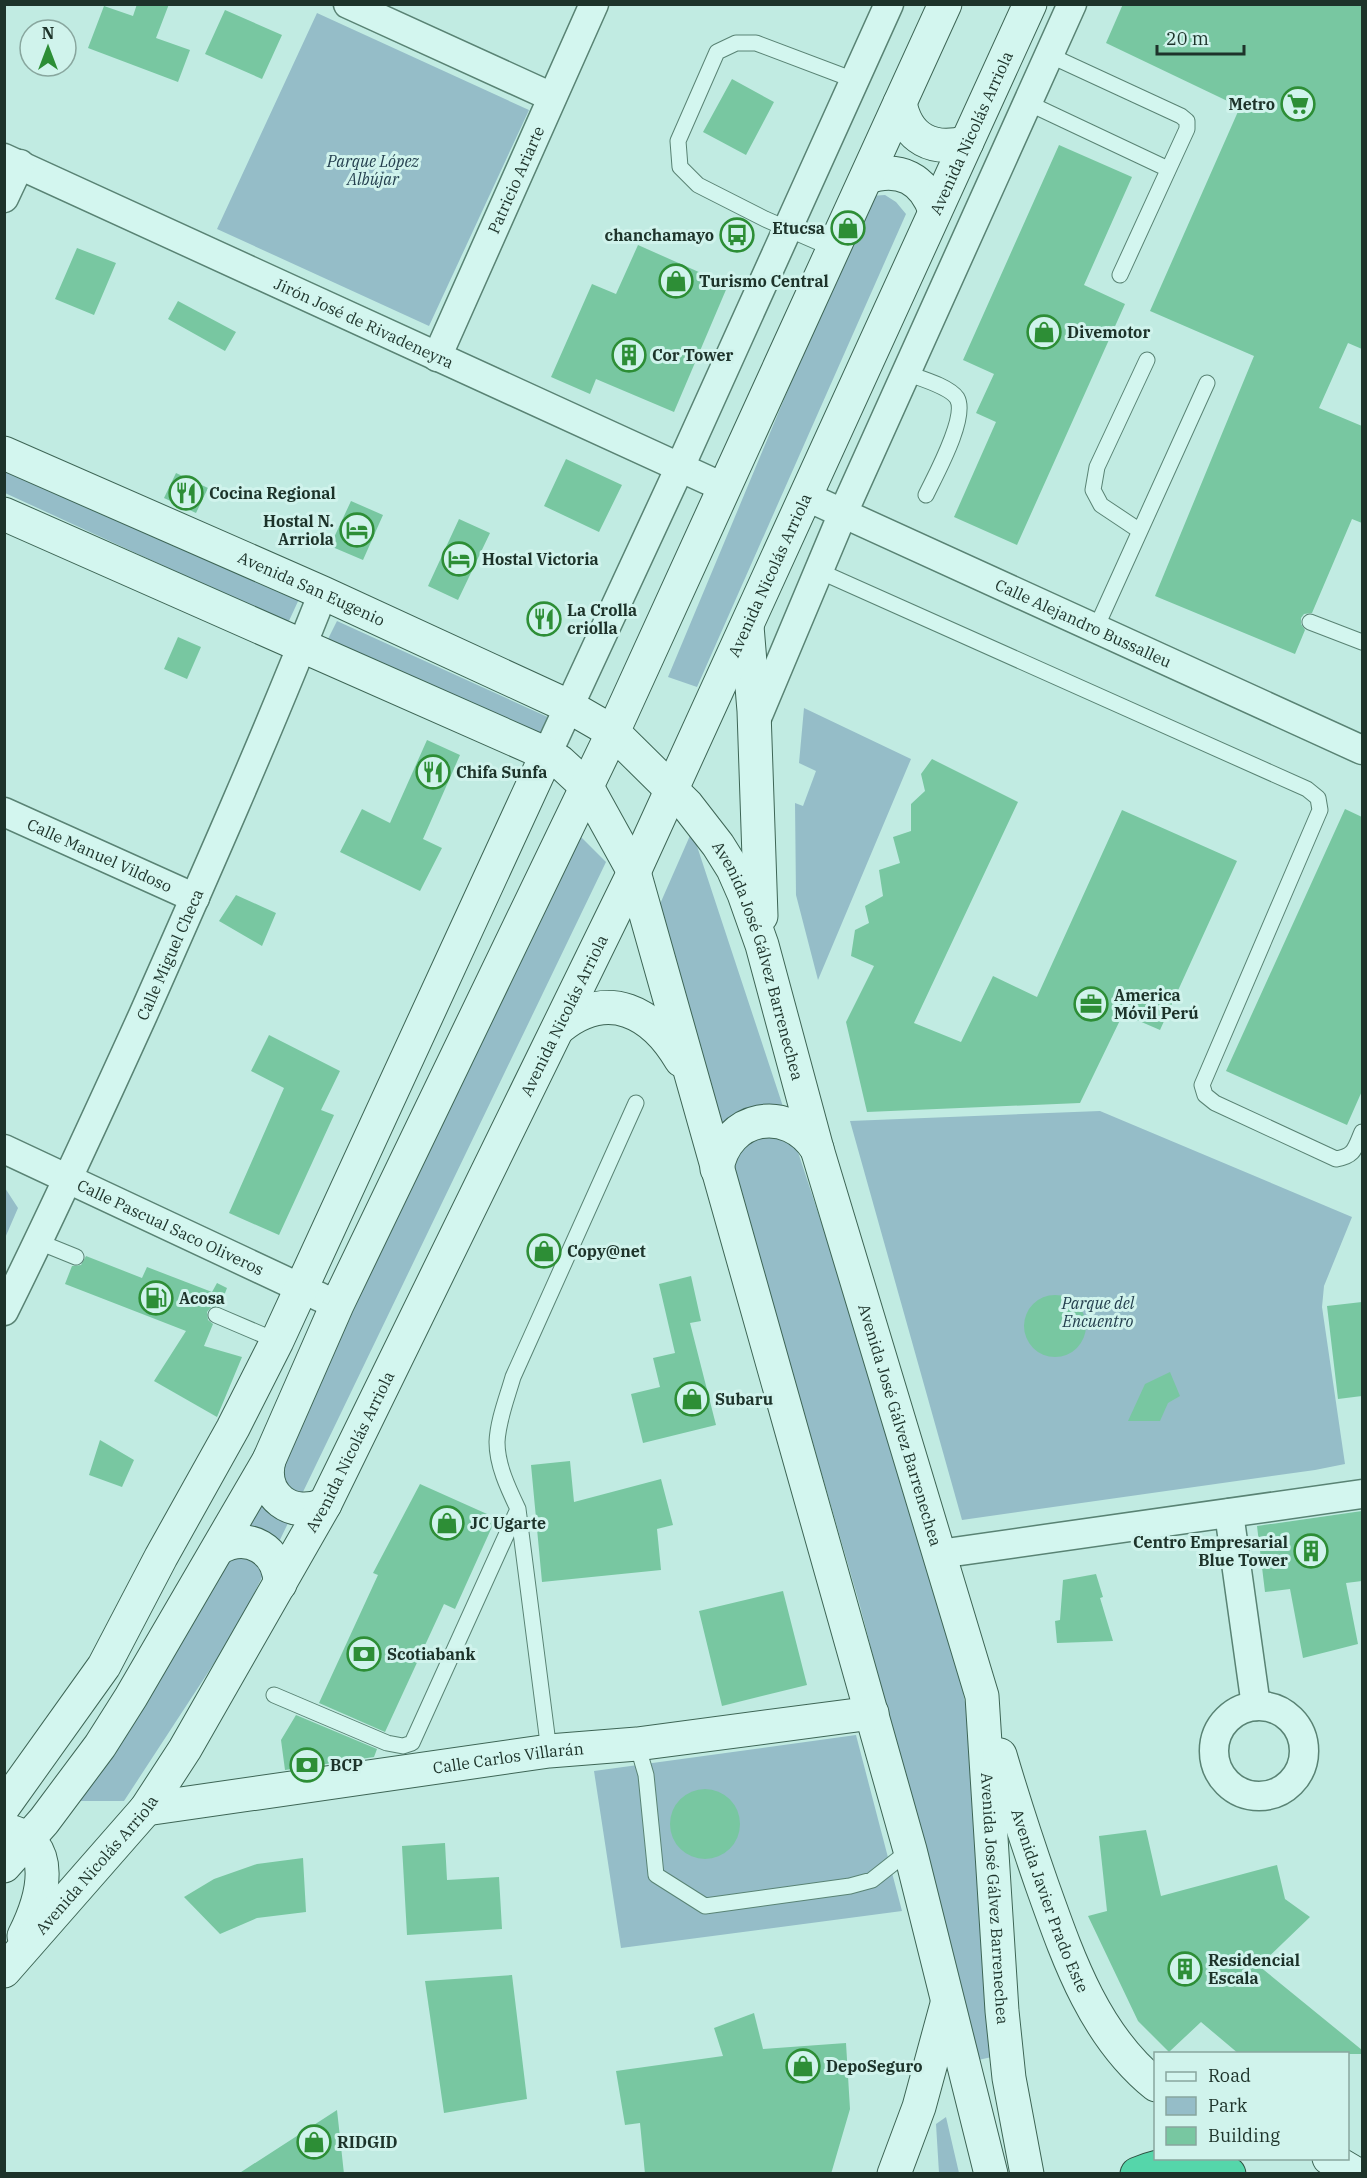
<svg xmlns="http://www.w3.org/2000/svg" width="1367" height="2178" viewBox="0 0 1367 2178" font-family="'IBM Plex Serif',serif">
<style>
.green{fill:#95bdc8}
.building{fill:#78c7a1}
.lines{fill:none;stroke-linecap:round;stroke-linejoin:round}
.lane-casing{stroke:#598374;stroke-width:17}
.street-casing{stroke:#598374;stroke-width:31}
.secondary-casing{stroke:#3d6555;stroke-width:35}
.highway-casing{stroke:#2e5141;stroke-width:35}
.lane{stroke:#d3f6ef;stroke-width:15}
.street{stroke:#d3f6ef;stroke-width:28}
.secondary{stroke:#d3f6ef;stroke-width:33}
.highway{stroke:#55d6aa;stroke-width:33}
.labels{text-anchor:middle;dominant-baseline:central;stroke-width:6;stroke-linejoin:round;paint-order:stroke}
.poi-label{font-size:16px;font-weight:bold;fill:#1d332a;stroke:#d0f3ec;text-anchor:start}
.street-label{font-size:16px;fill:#1d332a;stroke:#d0f3ec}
.park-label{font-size:16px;font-style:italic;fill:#25404f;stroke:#d0f3ec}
</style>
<rect width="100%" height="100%" fill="#c1ebe2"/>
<path class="green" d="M317,13L529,110L429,326L217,229Z
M885,195L896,202L906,214L697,687L668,677L869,196Z
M5,463L300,597L288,623L5,493Z
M337,621L552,719L543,740L327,641Z
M804,708L911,759L818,980L796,895L795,803L803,806L816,771L799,763Z
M692,831L943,1591L978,1768L992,2057L978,2060L860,1606L726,1143L660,904Z
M580,836L606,862L239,1625L124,1801H72Z
M1100,1111L1352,1217L1324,1286L1322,1307L1345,1464L1315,1470L962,1520L850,1121Z
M5,1188L18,1208L5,1238Z
M856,1735L902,1911L621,1948L594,1771Z
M946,2117L959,2173H939L936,2124Z"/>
<path class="building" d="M137,4H169L156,38L190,50L178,82L88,48L104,6L133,16Z
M1123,4H1362V349L1348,343L1319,408L1362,426V523L1352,519L1312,613L1304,614L1301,618V624L1305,630L1295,654L1155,596L1254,356L1150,311L1240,107L1106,43Z
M225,10L282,35L262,79L205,54Z
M732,79L774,102L746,155L703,132Z
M1059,145L1132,177L1084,285L1125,304L1017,545L954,517L996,422L976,413L994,374L963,360Z
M638,245L728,285L674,412L596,379L590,394L551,377L592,284L616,294Z
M77,248L116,263L94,315L55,299Z
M178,301L236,332L225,351L168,319Z
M566,459L622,485L599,532L544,506Z
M176,473L208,488L196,513L164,498Z
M351,501L383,515L363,560L330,546Z
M459,519L490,533L458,600L428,586Z
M178,637L201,647L187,679L164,669Z
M427,740L460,755L423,839L442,848L420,891L340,852L362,809L390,823Z
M932,759L1018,802L914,1023L961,1042L993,976L1037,997L1122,810L1237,861L1160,1030L1123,1014L1080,1103L867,1112L846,1022L874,966L851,956L855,930L869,923L865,906L883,896L879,870L900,863L893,837L911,831V804L925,791L921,774Z
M1345,809L1362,817V1091L1347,1125L1226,1071Z
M236,895L276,913L262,946L219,921Z
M269,1035L340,1071L321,1110L334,1115L279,1235L229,1213L284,1088L251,1071Z
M86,1256L142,1278L147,1267L212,1292L217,1283L227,1288L220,1306L211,1307L207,1312L208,1320L213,1324L204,1346L242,1357L217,1417L154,1381L186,1331L65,1284L72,1266L81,1265Z
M691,1276L701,1321L690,1323L716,1425L643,1443L631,1394L660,1387L653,1358L675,1353L659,1284Z
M1024 1326a31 31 0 1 1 62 0a31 31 0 1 1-62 0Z
M1362,1302V1396L1338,1399L1327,1306Z
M1170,1372L1180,1396L1168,1403L1160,1421H1128L1145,1384Z
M100,1440L134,1460L122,1487L89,1475Z
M570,1461L574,1502L661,1479L673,1525L657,1529L661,1570L542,1582L531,1465Z
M420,1484L496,1518L455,1609L444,1604L385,1732L319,1703L378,1575L373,1573Z
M1362,1511V1581L1346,1583L1358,1644L1303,1658L1290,1589L1265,1592L1257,1526Z
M1096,1574L1103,1597L1100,1598L1113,1641L1057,1643L1055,1621L1060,1620L1063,1580Z
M783,1591L807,1685L722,1706L699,1611Z
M296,1715L377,1749L374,1757L285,1770L281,1740Z
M670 1824a35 35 0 1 1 70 0a35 35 0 1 1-70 0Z
M1146,1830L1161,1896L1277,1865L1285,1899L1310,1917L1259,1966L1362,2050V2054H1239L1201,2022L1169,2052L1138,2021L1088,1916L1107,1911L1099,1836Z
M445,1843L447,1880L499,1877L502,1929L407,1935L402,1846Z
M303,1858L306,1912L257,1918L220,1934L184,1897L214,1879L257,1864Z
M512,1975L527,2099L444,2113L425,1981Z
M754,2013L763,2049L846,2043L850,2109L831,2174H645L640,2123L625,2125L616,2071L723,2056L714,2028Z
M337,2110L344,2174H238Z"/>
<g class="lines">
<g class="lane-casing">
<path id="lane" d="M1049,55L1181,116L1187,121V129L1120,275
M1028,103L1168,169
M834,249L765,219L698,185L680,167L678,141L717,52L736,43H756L854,80
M906,373C919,378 949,386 957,398C968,417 935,476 926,495
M1140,531L1101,505L1093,490L1097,467L1147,360
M819,571L1307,789L1318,798L1320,810L1202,1085L1205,1095L1215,1103L1336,1159C1355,1156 1355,1148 1362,1132
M1310,622L1362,642
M1096,628L1207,383
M39,1242L76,1257
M216,1315L277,1341
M274,1695L387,1743L403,1746L412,1743L518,1509
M637,1744L646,1775L656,1875L705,1906L850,1886L872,1880L910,1850
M549,1751L518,1509C508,1488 497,1465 497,1442C498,1420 507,1398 513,1377L636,1103"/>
</g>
<g class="street-casing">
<g id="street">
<path d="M348,4L552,97"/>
<path id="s1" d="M4,158L725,488"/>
<path d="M4,198L20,164"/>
<path id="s2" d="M437,357L594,4"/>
<path id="s3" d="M805,496L1362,750"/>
<path d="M754,725L843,513L1072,4"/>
<path d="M547,754L680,467L889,4"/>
<path id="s4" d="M4,812L195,898"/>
<path id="s5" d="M4,1149L337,1305"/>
<path id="s6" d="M4,1311C53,1213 98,1114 143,1015C205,875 267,735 323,593"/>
<path d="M1229,1513L1256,1706"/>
<path d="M939,1554L1362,1494"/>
<circle cx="1259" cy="1751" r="45"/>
</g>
</g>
<g class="secondary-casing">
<g id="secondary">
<path d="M900,103C907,139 933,152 967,142"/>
<path d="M867,177C900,166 924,179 935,211"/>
<path id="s7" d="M4,453L323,593L568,706L613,732L687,805L718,845L733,869L744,894L762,945L817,1149L982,1696L1002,2011L1009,2078L1027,2174"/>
<path d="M4,514L547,754L560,762L587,787L634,872L910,1850L991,2174"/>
<path d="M747,626L754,711L761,916"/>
<path d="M560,1027C608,988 653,1012 681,1060"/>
<path d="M717,1169C726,1115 788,1104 817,1149"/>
<path d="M269,1460C260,1496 292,1520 325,1504"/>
<path d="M219,1548C248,1531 280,1550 280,1584"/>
<path id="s8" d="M1000,1755C1013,1799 1027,1842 1042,1885C1068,1958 1094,2035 1156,2085"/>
<path d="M4,1806L104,1666L161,1557L233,1428L277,1341L547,754"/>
<path id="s9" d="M146,1809L549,1751L637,1744L872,1713"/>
<path d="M4,1830C61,1840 42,1900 24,1936"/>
<path d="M4,1866L44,1821L100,1746L131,1697L269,1460L337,1305L613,732L945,4"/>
<path id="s10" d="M4,1971L146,1809L185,1749L325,1504L634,872L1030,4"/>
<path d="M1329,2158L1356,2174"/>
<path d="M894,2174L919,2107L947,2004"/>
</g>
</g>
<g class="highway-casing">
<path id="highway" d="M1137,2174C1167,2161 1198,2162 1229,2174"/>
</g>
<use href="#lane" class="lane"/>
<use href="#street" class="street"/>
<use href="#secondary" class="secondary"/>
<use href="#highway" class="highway"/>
</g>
<defs>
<g id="supermarket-ring" transform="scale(1.725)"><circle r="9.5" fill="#d0f3ec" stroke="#2d8e36" stroke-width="1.5"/><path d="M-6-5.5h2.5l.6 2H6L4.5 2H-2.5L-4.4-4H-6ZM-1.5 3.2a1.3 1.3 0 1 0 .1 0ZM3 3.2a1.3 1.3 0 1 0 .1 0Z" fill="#2d8e36"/></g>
<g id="shop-ring" transform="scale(1.725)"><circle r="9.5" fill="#d0f3ec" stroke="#2d8e36" stroke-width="1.5"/><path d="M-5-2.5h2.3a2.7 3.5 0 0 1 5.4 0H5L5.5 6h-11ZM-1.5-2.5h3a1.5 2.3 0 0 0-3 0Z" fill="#2d8e36"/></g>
<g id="bus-ring" transform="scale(1.725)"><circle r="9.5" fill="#d0f3ec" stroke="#2d8e36" stroke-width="1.5"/><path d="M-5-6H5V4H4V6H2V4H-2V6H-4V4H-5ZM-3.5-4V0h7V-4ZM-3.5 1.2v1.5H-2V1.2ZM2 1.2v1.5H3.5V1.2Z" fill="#2d8e36"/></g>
<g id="building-ring" transform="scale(1.725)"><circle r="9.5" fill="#d0f3ec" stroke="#2d8e36" stroke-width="1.5"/><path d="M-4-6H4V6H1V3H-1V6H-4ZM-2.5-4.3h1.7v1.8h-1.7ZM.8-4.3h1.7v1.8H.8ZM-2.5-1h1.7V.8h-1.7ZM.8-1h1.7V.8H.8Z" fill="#2d8e36"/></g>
<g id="restaurant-ring" transform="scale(1.725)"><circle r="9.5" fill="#d0f3ec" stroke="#2d8e36" stroke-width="1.5"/><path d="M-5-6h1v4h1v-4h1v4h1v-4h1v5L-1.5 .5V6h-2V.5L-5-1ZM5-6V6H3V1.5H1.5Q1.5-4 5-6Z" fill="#2d8e36"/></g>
<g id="hotel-ring" transform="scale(1.725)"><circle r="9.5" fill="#d0f3ec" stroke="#2d8e36" stroke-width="1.5"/><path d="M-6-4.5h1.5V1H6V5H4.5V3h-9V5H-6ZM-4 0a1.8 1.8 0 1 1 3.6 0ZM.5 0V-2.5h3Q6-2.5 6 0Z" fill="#2d8e36"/></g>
<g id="office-ring" transform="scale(1.725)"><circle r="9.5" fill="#d0f3ec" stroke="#2d8e36" stroke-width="1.5"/><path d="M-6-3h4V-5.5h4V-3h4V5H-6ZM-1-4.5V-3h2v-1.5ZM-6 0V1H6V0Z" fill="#2d8e36"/></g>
<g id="fuel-ring" transform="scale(1.725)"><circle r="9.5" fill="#d0f3ec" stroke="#2d8e36" stroke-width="1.5"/><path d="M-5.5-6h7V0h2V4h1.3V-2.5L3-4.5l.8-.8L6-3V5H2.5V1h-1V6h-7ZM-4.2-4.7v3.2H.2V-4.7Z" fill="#2d8e36"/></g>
<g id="bank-ring" transform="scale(1.725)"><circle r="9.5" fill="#d0f3ec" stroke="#2d8e36" stroke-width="1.5"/><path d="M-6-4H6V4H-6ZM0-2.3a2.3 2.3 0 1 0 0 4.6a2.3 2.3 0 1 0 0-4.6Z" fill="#2d8e36"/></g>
</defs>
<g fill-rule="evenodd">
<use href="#supermarket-ring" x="1298" y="104"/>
<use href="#shop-ring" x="848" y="228"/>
<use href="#bus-ring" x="737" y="235"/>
<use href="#shop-ring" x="676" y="281"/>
<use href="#shop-ring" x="1044" y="332"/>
<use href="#building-ring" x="629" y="355"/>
<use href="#restaurant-ring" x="186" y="493"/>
<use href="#hotel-ring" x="357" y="530"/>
<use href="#hotel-ring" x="459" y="559"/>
<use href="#restaurant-ring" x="544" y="619"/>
<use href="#restaurant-ring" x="433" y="772"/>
<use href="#office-ring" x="1091" y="1004"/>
<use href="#shop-ring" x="544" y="1251"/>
<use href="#fuel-ring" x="156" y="1298"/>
<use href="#shop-ring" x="692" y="1399"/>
<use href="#shop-ring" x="447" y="1523"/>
<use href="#building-ring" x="1311" y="1551"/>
<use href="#bank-ring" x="364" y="1654"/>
<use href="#bank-ring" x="307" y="1765"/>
<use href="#building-ring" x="1185" y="1969"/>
<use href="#shop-ring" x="803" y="2066"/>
<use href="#shop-ring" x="314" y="2142"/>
</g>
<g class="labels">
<g class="poi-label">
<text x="1275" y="104" text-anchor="end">Metro</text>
<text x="825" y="228" text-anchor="end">Etucsa</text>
<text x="714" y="235" text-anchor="end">chanchamayo</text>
<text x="699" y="281">Turismo Central</text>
<text x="1067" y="332">Divemotor</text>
<text x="652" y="355">Cor Tower</text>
<text x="209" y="493">Cocina Regional</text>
<text x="334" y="521" text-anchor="end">Hostal N.<tspan x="334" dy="18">Arriola</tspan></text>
<text x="482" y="559">Hostal Victoria</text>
<text x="567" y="610">La Crolla<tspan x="567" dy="18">criolla</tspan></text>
<text x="456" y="772">Chifa Sunfa</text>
<text x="1114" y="995">America<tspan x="1114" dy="18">Móvil Perú</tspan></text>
<text x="567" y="1251">Copy@net</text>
<text x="179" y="1298">Acosa</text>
<text x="715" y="1399">Subaru</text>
<text x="470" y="1523">JC Ugarte</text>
<text x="1288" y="1542" text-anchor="end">Centro Empresarial<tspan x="1288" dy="18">Blue Tower</tspan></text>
<text x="387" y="1654">Scotiabank</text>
<text x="330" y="1765">BCP</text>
<text x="1208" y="1960">Residencial<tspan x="1208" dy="18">Escala</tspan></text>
<text x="826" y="2066">DepoSeguro</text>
<text x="337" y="2142">RIDGID</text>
</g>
<g class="street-label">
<text stroke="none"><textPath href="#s10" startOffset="2085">Avenida Nicolás Arriola</textPath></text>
<text stroke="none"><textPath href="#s2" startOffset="194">Patricio Ariarte</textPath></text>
<text stroke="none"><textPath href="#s1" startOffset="396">Jirón José de Rivadeneyra</textPath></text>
<text stroke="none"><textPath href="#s10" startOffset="1599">Avenida Nicolás Arriola</textPath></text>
<text stroke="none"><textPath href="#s7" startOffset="336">Avenida San Eugenio</textPath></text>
<text stroke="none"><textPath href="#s3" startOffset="306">Calle Alejandro Bussalleu</textPath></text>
<text stroke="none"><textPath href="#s4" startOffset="105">Calle Manuel Vildoso</textPath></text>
<text stroke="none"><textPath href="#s6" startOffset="393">Calle Miguel Checa</textPath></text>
<text stroke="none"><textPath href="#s7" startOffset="948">Avenida José Gálvez Barrenechea</textPath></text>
<text stroke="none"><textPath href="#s10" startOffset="1113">Avenida Nicolás Arriola</textPath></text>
<text stroke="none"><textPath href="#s5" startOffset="184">Calle Pascual Saco Oliveros</textPath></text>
<text stroke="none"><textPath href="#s7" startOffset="1434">Avenida José Gálvez Barrenechea</textPath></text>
<text stroke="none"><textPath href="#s10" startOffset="627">Avenida Nicolás Arriola</textPath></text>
<text stroke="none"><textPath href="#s9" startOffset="366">Calle Carlos Villarán</textPath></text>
<text stroke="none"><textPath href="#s10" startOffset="141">Avenida Nicolás Arriola</textPath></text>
<text stroke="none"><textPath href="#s7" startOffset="1920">Avenida José Gálvez Barrenechea</textPath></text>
<text stroke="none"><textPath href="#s8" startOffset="154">Avenida Javier Prado Este</textPath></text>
</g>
<g class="park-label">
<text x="373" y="161">Parque López<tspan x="373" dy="18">Albújar</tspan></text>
<text x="1098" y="1303">Parque del<tspan x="1098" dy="18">Encuentro</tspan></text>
</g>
</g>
<rect width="1367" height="2178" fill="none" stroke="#1d332a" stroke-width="12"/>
<rect x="1154" y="2052" width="195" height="108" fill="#d0f3ec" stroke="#88a69e" stroke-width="1.5"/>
<rect x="1166" y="2072" width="30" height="9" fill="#d3f6ef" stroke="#88a69e" stroke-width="1.5"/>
<text x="1208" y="2082" font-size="18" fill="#1d332a">Road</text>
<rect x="1166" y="2097" width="30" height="18" fill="#95bdc8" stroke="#88a69e" stroke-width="1.5"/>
<text x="1208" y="2112" font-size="18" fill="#1d332a">Park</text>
<rect x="1166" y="2127" width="30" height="18" fill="#78c7a1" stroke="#88a69e" stroke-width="1.5"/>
<text x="1208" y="2142" font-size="18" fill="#1d332a">Building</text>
<g transform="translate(48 48)"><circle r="28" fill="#d0f3ec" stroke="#88a69e" stroke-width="1.5"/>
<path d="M0-4.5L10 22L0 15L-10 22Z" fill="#2d8e36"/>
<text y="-9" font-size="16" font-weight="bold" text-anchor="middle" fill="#1d332a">N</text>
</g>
<path d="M1157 45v9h87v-9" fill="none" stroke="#1d332a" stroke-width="3"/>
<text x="1166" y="45" font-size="18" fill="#1d332a" stroke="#d0f3ec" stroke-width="4.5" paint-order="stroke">20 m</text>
</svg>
